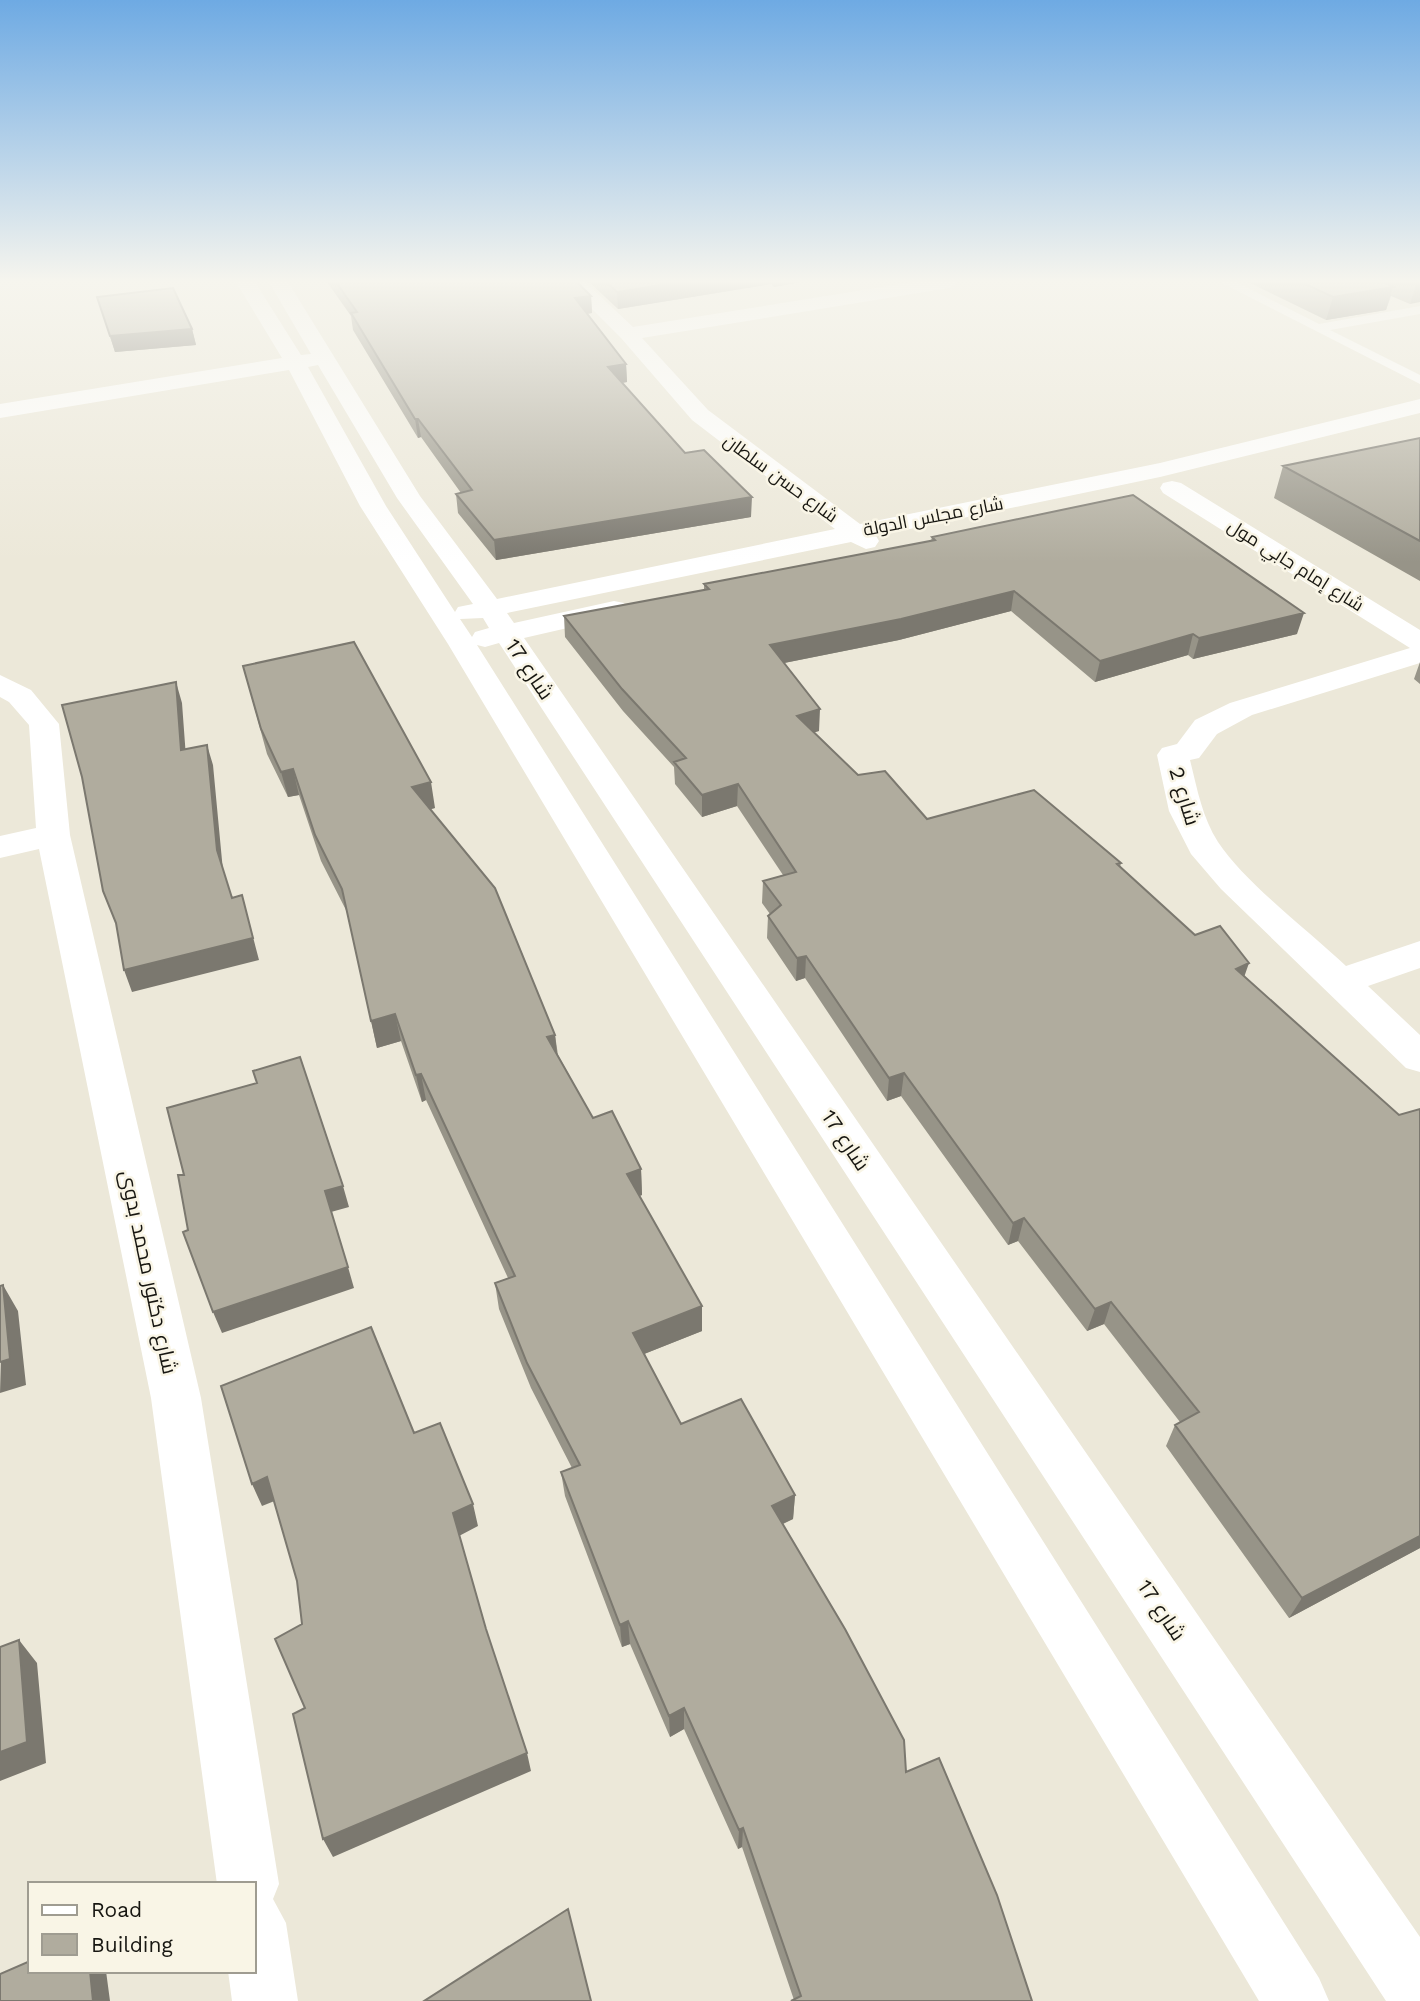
<svg xmlns="http://www.w3.org/2000/svg" width="1420" height="2001" viewBox="0 0 1420 2001" font-family="'Work Sans',Cairo,sans-serif">
<style>
.lines{fill:none;stroke-linecap:round;stroke-linejoin:round}
.lane{fill:#fff;fill-rule:evenodd}
.street{fill:#fff;fill-rule:evenodd}
.wall{fill:#979488}
.shaded-wall{fill:#7b786f}
.building{fill:#b0ac9e;stroke:#7b786f;stroke-width:2}
.labels{text-anchor:middle;dominant-baseline:central;stroke-width:5;stroke-linejoin:round;paint-order:stroke}
.far-street-label{font-size:18px;fill:#171611;stroke:#f9f5e6}
.street-label{font-size:21px;fill:#171611;stroke:#f9f5e6}
</style>
<rect width="100%" height="100%" fill="#ece8d9"/>
<g class="lines">
<path class="lane" d="M1220,282H1236L1319,324L1420,306V314L1330,330L1420,375V384Z"/>
<path class="street" d="M236,282H255L301,355L311,354L269,282H288L420,496L497,599L835,529L692,420L621,338L565,282H585L633,327L913,282H958L949,288L642,338L708,410L860,524L1160,463L1420,399V413L1160,477L876,536L879,541L875,547L866,549L851,542L507,613L514,623L614,601L624,603L628,609L624,615L524,638L1420,1937V2001H1386L499,643L485,647L477,645L1319,1978L1329,2001H1259L448,644L360,506L289,370L0,418V404L282,358ZM318,365L397,498L473,604L458,607L455,612L386,506L308,367ZM483,618L489,628L475,632L472,637L460,619Z
M1172,481L1181,483L1420,630V663L1252,715L1217,734L1199,758L1190,760C1197,788 1202,817 1218,842C1245,883 1309,931 1346,966L1420,941V968L1368,986L1420,1035V1072L1406,1068L1221,889L1191,854L1169,811L1157,755L1162,748L1177,744L1195,720L1230,703L1410,648L1163,493L1160,488L1163,483Z
M0,675L31,690L59,724L70,835L201,1398L279,1884L273,1899L286,1923L298,2001H232L228,1971H254V1884H217L151,1398L39,849L0,858V836L36,828L29,725L9,702L0,697Z"/>
</g>
<path class="wall" d="M327,282H577L591,296L592,313L587,314L626,364L627,382L622,383L685,453L751,517L496,560L458,513L456,494L461,493L421,437L418,438L353,330L351,316Z
M589,282H800L774,287L771,284L618,309Z
M1248,282H1420L1410,304L1391,296L1386,310L1326,320Z
M97,297L192,329L196,345L115,352Z
M1420,438V581L1274,498L1283,466Z
M932,537L1297,634L1193,659L1188,655L1095,682L1011,611L899,640L784,663L819,731L813,732L858,775L927,819L1121,863L1120,867L1195,935L1245,977L1420,1548L1289,1618L1166,1446L1175,1425L1180,1422L1104,1324L1087,1331L1018,1241L1008,1245L901,1096L887,1101L805,978L796,981L767,938L768,916L770,914L762,903L763,881L783,875L737,806L702,817L675,784L674,767L623,711L565,637L564,616L704,590V584L931,541Z
M1420,662V684L1414,679Z
M243,666L435,808L430,809L555,1035L558,1055L593,1118L641,1169L642,1195L639,1196L702,1306V1331L644,1354L681,1424L795,1495L793,1519L783,1524L906,1772L997,1895L794,2000L742,1847L738,1849L684,1729L670,1737L630,1644L622,1647L565,1496L561,1472L572,1468L531,1388L499,1309L495,1283L508,1278L426,1100L422,1102L401,1041L377,1048L348,914L321,861L299,795L288,797L267,754Z"/>
<path class="shaded-wall" d="M680,282H771V284L618,309L617,292Z
M774,282H800L774,287Z
M1417,282H1420V302L1410,304Z
M1393,287L1386,310L1326,320L1333,297Z
M591,296L592,313L576,315L575,298Z
M192,329L196,345L115,352L110,336Z
M626,364L627,382L608,385V367Z
M415,419H418L421,437L418,438Z
M752,497L751,517L496,560L494,540Z
M1014,591L1011,611L899,640L769,666L770,645Z
M1304,613L1297,634L1193,659L1199,638Z
M1193,634L1188,655L1095,682L1100,661Z
M176,682L182,703L187,771L181,750Z
M820,709L819,731L796,738L797,716Z
M207,745L213,765L223,871L217,850Z
M293,769L299,795L288,797L281,772Z
M431,782L435,808L417,813L412,787Z
M738,784L737,806L702,817V795Z
M242,895L259,960L132,992L124,970Z
M806,956L805,978L796,981L797,958Z
M1249,963L1241,986L1236,969Z
M395,1014L401,1041L377,1048L371,1021Z
M555,1035L558,1062L547,1037Z
M904,1073L901,1096L887,1101L889,1078Z
M421,1074L426,1100L422,1102L416,1075Z
M641,1169L642,1195L629,1200L627,1174Z
M343,1186L349,1207L331,1212L325,1191Z
M1024,1218L1018,1241L1008,1245L1013,1223Z
M348,1267L354,1288L222,1333L213,1312Z
M3,1285L18,1311L26,1385L0,1393Z
M1111,1302L1104,1324L1087,1331L1095,1309Z
M702,1306V1331L634,1358L633,1333Z
M267,1477L277,1500L262,1506L252,1484Z
M795,1495L793,1519L771,1529L772,1506Z
M473,1504L478,1526L459,1536L453,1513Z
M1420,1536V1548L1289,1618L1302,1598Z
M628,1621L630,1644L622,1647L620,1625Z
M19,1640L37,1663L46,1763L0,1781V1752Z
M684,1708V1729L670,1737L669,1716Z
M527,1753L531,1771L333,1857L323,1839Z
M743,1828L742,1847L738,1849L739,1830Z
M90,1971H106L110,2001H93Z"/>
<path class="building" d="M336,282H577L591,296L575,298L626,364L608,367L685,453L704,450L752,497L494,540L456,494L472,490L418,419H415L351,313L357,312Z
M606,282H680L617,292Z
M1301,282H1384L1393,287L1333,297Z
M173,288L192,329L110,336L97,297Z
M1420,438V541L1283,466Z
M1133,495L1304,613L1199,638L1193,634L1100,661L1014,591L901,619L770,645L820,709L797,716L858,775L885,771L927,819L1034,790L1121,863L1117,864L1195,935L1220,926L1249,963L1236,969L1399,1115L1420,1109V1536L1302,1598L1175,1425L1199,1412L1111,1302L1095,1309L1024,1218L1013,1223L904,1073L889,1078L806,956L797,958L768,916L781,905L763,881L796,872L738,784L702,795L674,762L686,758L622,689L564,616L709,589L704,584L935,540L932,537Z
M354,642L431,782L412,787L495,888L555,1035L547,1037L593,1118L612,1111L641,1169L627,1174L702,1306L633,1333L681,1424L741,1399L795,1495L772,1506L845,1629L904,1740L906,1772L939,1758L997,1895L1032,2001H791L801,1996L743,1828L739,1830L684,1708L669,1716L628,1621L620,1625L561,1472L580,1465L527,1363L495,1283L515,1276L421,1074L416,1075L395,1014L371,1021L342,889L315,835L293,769L281,772L261,729L243,666Z
M176,682L181,750L207,745L217,850L232,898L242,895L253,938L124,970L116,923L103,891L82,777L62,705Z
M300,1057L343,1186L325,1191L348,1267L213,1312L183,1232L188,1230L178,1175H184L167,1108L257,1083L253,1071Z
M3,1285L10,1359L0,1362V1286Z
M371,1327L414,1433L440,1423L473,1504L453,1513L486,1629L527,1753L323,1839L293,1714L305,1708L275,1639L302,1624L297,1581L267,1477L252,1484L221,1386Z
M19,1640L27,1742L0,1752V1647Z
M568,1909L591,2001H424Z
M30,1961V1971H90L93,2001H0V1974Z"/>
<linearGradient id="sky" x2="0" y2="1"><stop stop-color="#6eaae3"/><stop offset="0.5" stop-color="#f6f5ee"/><stop offset="1" stop-color="#f6f5ee" stop-opacity="0"/></linearGradient>
<rect width="1420" height="562" fill="url(#sky)"/>
<g class="labels">
<g class="far-street-label">
<text transform="translate(781 478) rotate(36)">شارع حسن سلطان</text>
<text transform="translate(933 516) rotate(-11)">شارع مجلس الدولة</text>
<text transform="translate(1296 565) rotate(32)">شارع إمام جابي مول</text>
</g>
<g class="street-label">
<text transform="translate(530 669) rotate(56)">شارع 17</text>
<text transform="translate(1185 796) rotate(73)">شارع 2</text>
<text transform="translate(846 1140) rotate(56)">شارع 17</text>
<text transform="translate(149 1272) rotate(78)">شارع دكتور محمد بدوى</text>
<text transform="translate(1162 1610) rotate(56)">شارع 17</text>
</g>
</g>
<rect x="28" y="1882" width="228" height="91" fill="#f9f5e6" stroke="#9f9c91" stroke-width="2"/>
<rect x="42" y="1905" width="35" height="10" fill="#ffffff" stroke="#9f9c91" stroke-width="2"/>
<text x="91" y="1917" font-size="21" fill="#171611">Road</text>
<rect x="42" y="1934" width="35" height="21" fill="#b0ac9e" stroke="#9f9c91" stroke-width="2"/>
<text x="91" y="1952" font-size="21" fill="#171611">Building</text>
</svg>
